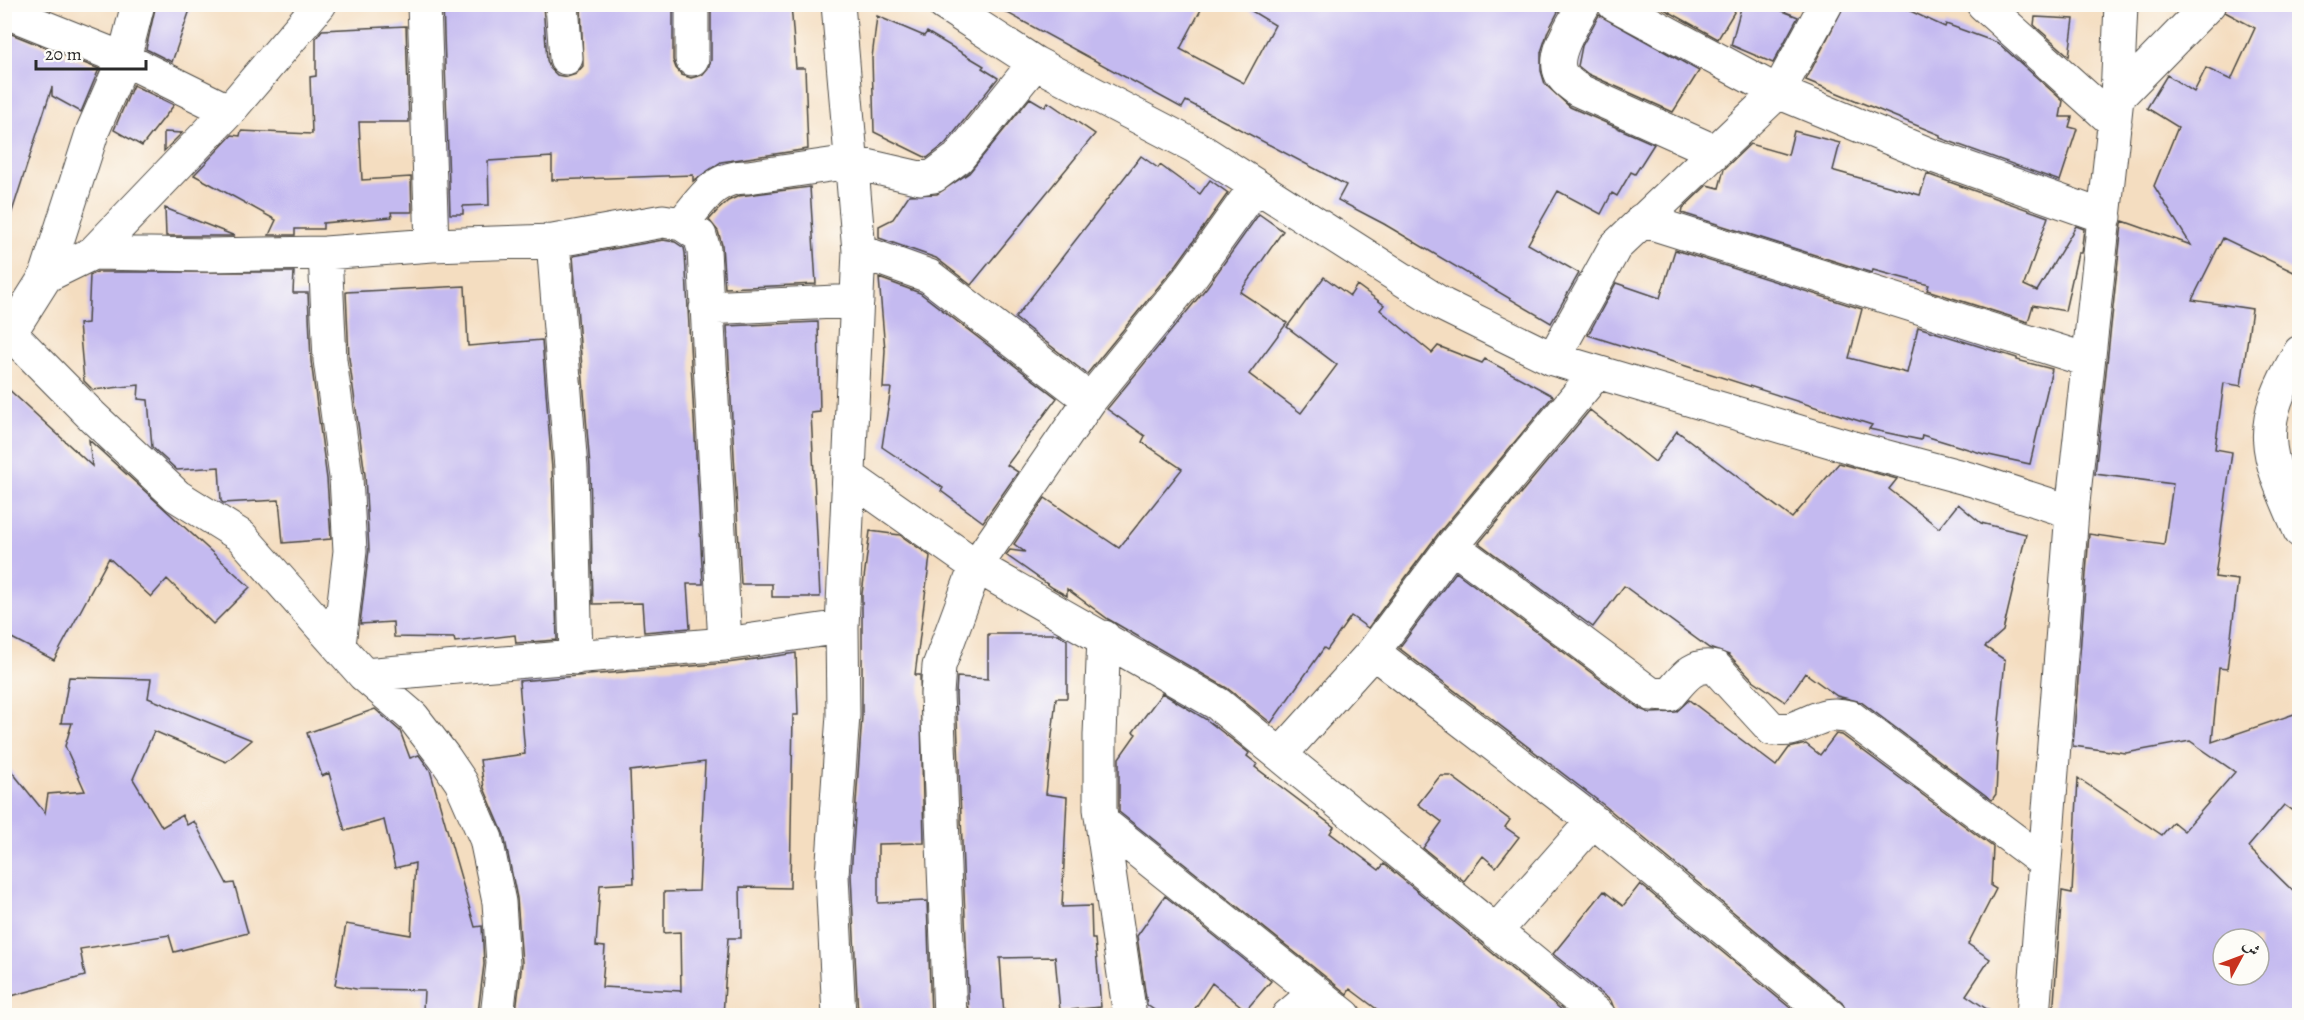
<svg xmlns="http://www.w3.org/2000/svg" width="2304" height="1020" viewBox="0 0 2304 1020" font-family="Alegreya,Amiri,serif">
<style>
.building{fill:#c4baf0;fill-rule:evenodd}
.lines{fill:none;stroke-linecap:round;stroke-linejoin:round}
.minor-casing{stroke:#494641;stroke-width:35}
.minor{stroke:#fff;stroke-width:33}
</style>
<rect width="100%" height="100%" fill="#fdfcf7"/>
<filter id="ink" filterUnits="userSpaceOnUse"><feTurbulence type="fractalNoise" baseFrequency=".0167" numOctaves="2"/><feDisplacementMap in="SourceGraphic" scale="12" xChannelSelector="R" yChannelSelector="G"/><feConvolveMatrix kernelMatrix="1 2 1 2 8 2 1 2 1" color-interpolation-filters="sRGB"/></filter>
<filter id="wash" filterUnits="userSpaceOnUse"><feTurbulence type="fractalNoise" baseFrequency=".008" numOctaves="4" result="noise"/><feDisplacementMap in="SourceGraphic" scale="24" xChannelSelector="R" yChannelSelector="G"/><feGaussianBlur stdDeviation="1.35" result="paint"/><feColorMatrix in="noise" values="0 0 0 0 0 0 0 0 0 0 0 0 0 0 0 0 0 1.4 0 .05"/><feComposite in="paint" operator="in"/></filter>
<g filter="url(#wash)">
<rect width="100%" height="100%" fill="#f4ddc0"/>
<g id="blocks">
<path class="building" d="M156,4H192L172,62L146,49Z
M443,4H543L547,60L550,68L557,75L567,77L576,74L583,66L581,4H673V60L676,68L682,75L691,78L702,75L708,68L711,60V4H791L796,68H805L808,149L721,162L693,181V175L552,180V157L488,161L489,205L463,206V214H450Z
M991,4H1204L1180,49L1244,83L1275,25L1240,4H1562L1548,31L1541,52V71L1545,84L1570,107L1654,144L1635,174L1631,172L1617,196L1612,193L1601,214L1558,191L1528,244L1579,273L1551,323L1384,224L1338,200L1346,185L1186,101L1182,108Z
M1655,4H1739L1718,39Z
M1742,4H1765L1798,17L1773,63L1731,45Z
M1845,4H1895L1945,27L1946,24L1998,43L2063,101L2060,117H2072L2069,127L2077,129L2060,181L1940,138V135L1806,80Z
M2227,4H2300V275L2223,238L2192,300L2252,309L2241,386L2224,383L2215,449L2232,452L2215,577L2238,580L2227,669L2219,668L2212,742L2300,712V816L2284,805L2248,847L2300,898V1016H2053L2062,891L2072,893L2078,778L2162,835L2173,822L2184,831L2235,772L2190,741L2126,753L2073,746L2089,534L2164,545L2173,484L2095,474L2122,224L2123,221L2191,245L2154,186L2178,127L2147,108L2167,75L2194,92L2206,68L2231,80L2255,28L2225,12ZM2223,939H2259V975H2223Z
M1599,15L1699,71L1673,112L1588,74L1578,66L1582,46Z
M877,16L924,36L927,32L984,66L982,68L998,78L945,144L927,158L874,132L872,58Z
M2035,17L2074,19L2069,56L2034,25Z
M406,26L409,122H359L362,180L411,177L412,212H391L392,217L323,223V229H295V235H269L276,220L194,175L232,135L240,136L241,131L312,134L310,77L316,76V38L322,30Z
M4,31L99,69L81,112L52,96V87L11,215L4,214Z
M133,85L174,105L142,146L114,130Z
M1030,98L1045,107L1048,102L1095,134L971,285L936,258L879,238V226L893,219L909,195L937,194L969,173Z
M1794,131L1840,143L1833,170L1835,171L1920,195L1927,174L2048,217L2024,285L2037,291L2076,226L2084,229L2081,253H2078L2065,311L2033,305L2028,322L1927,290L1929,285L1873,270L1872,273L1682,213L1683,208L1707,185L1719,188L1724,169L1750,144L1788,155Z
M164,132L182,133L164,151Z
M1141,156L1158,168L1160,165L1200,194L1210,180L1228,193L1177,264L1087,374L1015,318Z
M810,187L816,284L725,288L722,245L718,231L709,220L717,211L728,201L739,196Z
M165,208L235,236H166Z
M1259,214L1283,231L1240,292L1287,323L1249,374L1301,413L1337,365L1287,327L1324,277L1350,296L1357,285L1384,305L1380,310L1432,353L1438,346L1482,363L1485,359L1553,396L1438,534L1368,628L1351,616L1327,650L1324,648L1271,723L1227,688L1108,619L1067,589V596L1053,588L1006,555L1010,550L1025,552L1014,544L1045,498L1119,548L1182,469L1142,442L1145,436L1107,409L1207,287Z
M663,240L675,242L684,248L685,253L703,584H687L690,628L644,632L642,603L593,604L590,467L573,256Z
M1675,250L1862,309L1849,358L1907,373L1918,327L2017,358V360L2052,369L2030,464L1984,454L1922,435L1921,440L1869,429L1872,425L1588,335L1616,283L1660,298Z
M97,272H294L293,293H308L311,361L327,479L331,539L283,543L279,500L223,503L221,501L219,467L177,470L152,447L148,400L138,399L139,385L93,390L84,381L79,324L88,323L90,275Z
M879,278L920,293L1057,398L1007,465L1018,472L983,522L941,491L943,488L882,447L891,388H883L885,350Z
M465,286L468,346L542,340L552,469L557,640L516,643L515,635L455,642L454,638L394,637L393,622L360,624L369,550L365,475L349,358L346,292Z
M818,322L820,412L811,413L820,597H772V584H741L727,326Z
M4,385L92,466L89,440L250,587L213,624L167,579L151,597L109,558L54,660L4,634Z
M1590,410L1655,462L1677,431L1792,518L1839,463L1897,479L1889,489L1939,528L1958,504L1981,523L2026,534L2003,631L1985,647L2005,660L1996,752L1998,753L1996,794L1992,800L1861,702L1837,696L1805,673L1785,702L1753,680L1729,655L1709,648L1624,586L1593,627L1479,543Z
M870,531L900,535L930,556L915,675H920L924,843L878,844V903L927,901L931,1016H858L851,875L862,716V594Z
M1456,572L1640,709L1650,713L1676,712L1689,700L1776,766L1789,748L1806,744L1820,755L1836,734L1842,735L1993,847L1991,886L1996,889L1968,944L1990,959L1966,995L1997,1016H1848L1842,1002L1605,806L1399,648Z
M988,634H1058L1067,640V698H1056L1046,794L1067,797L1062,907L1091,906L1092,939H1095L1101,1007L1060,1011L1055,957L1000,958L1004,1016H969L956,694L957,677L988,679Z
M796,653L798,715H793L790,888L740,887L741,938H728L723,1016H579L516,1011L522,963L517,898L504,835L484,788L480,760L525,754L519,681L727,663ZM705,762L699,891L664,892V933L680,932L681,991L602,987L605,947L596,946L600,885L634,883L630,771Z
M69,677L151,679L148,698L252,740L226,762L154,731L133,779L162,827L182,815L187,825L194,821L227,884L234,883L248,933L174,952L169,935L80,949L85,976L4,998V762L45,813L48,794L85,791L65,746L72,723H61Z
M1162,693L1207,720L1249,753L1247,756L1257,764L1255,767L1334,827L1330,833L1379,870L1384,864L1569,1016H1386L1350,989L1347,994L1119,812V758L1136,734L1133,732Z
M375,709L400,731L410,758L419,755L430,770L475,927L482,926L484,964L478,1013L423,1011L424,990L356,989L335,985L346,924L411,935L415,863L395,868L384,820L345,831L329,773L322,776L307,733Z
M1440,776H1451L1510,820L1505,827L1519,837L1496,867L1483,856L1464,881L1423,848L1442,822L1418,804Z
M1640,884L1800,1016H1617L1611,1001L1553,954L1604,891L1623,906Z
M1165,896L1271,981L1246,1010L1212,983L1190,1016H1163L1147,1005L1137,936Z"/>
</g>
</g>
<g filter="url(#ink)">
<use href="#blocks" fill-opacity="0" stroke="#494641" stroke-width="1.5"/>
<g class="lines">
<g class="minor-casing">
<path id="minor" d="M424,4L432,245
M562,4L566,58
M692,4V59
M838,4L859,251L842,627L843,715L832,875L839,1016
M944,4L1035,63L1194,146L1443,305L1553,359L1857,449L1973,480L2072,512
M1584,4C1575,22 1551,54 1561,74C1565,81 1572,85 1578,90L1714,151
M1614,4L1778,92L1933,156L2105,217
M1983,4L2115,123
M4,11L124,59L229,111
M2117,98L2209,4
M1642,220L2087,360
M682,224C702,200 714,176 748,177L850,162L920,178L934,176L958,158L1035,63
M553,241L571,468L576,658
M859,251L929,276L1090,400
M93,253L208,255L325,253L432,245L553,241L663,221L682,224L700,236L704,250L725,644
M325,253L330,360L346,477L350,551L339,645
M46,276L93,130L124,59L138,4
M706,308L857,301
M10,333L93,417L177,496L241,536L364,675L413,717L444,757L461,782L486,839L499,902L503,964L497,1016
M4,337L10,333L46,276L93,253L229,111L320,4
M2300,352C2253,429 2266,453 2300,531
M1553,359L1615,247L1778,92L1826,4
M851,478L976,566L1218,704L1599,1016
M1452,546L1651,694L1669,695C1683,679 1693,662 1716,668L1772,729C1778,729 1785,730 1791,729C1815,722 1823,710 1850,717L2044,862
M1104,637L1100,735V809L1130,1016
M1373,652L1593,821L1830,1016
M364,675L725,644L842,627
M1282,753L1373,652L1452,546L1597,372
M1103,823L1345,1016
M1496,931L1593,821
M950,1016L937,694L939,666L976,566L1090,400L1192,275L1256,186
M1288,1016L1315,993
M2033,1016L2072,512L2117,98L2121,4"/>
</g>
<use href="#minor" class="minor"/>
</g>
</g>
<rect width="2304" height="1020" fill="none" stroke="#fdfcf7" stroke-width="24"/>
<g transform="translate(2241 957) rotate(49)"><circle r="28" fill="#fdfcf7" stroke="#a9a8a5" stroke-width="1.5"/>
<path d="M0-4.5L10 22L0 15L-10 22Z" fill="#c8321e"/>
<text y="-9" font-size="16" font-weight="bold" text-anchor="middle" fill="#2b2b2b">ش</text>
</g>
<path d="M36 60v9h110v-9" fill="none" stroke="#2b2b2b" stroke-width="3"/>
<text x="45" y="60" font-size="18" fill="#2b2b2b" stroke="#fdfcf7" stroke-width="4.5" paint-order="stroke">20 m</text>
</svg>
